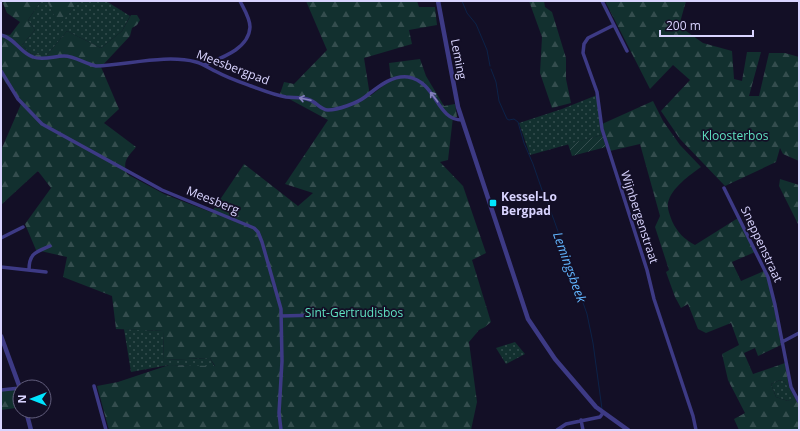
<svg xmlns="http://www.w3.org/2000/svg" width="800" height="431" viewBox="0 0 800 431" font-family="'Open Sans',sans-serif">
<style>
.grass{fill:url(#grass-dots)}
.forest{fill:url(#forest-firs);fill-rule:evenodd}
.garden{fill:url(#garden-furrows)}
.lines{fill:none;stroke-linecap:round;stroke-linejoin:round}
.stream{stroke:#0c2248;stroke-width:1}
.minor{stroke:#3d3a85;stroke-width:3.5}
.tertiary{stroke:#3d3a85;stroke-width:4.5}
.oneway{stroke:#837fbc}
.poi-dot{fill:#00e5ff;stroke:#130f26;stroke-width:1.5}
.labels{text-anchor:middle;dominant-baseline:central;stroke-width:3.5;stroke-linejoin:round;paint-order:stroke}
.street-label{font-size:12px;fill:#d9d4ff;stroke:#130f26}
.park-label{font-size:12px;fill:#5fe0c0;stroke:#130f26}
.poi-label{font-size:12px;font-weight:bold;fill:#d9d4ff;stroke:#130f26;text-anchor:start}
.water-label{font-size:13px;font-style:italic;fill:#62b6ff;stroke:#130f26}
</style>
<defs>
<pattern id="grass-dots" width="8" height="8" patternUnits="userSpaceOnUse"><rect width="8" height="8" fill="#12302f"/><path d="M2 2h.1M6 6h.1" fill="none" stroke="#344d4e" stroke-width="1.8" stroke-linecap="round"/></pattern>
<pattern id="forest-firs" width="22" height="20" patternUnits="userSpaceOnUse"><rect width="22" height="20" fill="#12302f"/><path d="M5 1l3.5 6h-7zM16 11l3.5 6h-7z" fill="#344d4e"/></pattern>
<pattern id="garden-furrows" width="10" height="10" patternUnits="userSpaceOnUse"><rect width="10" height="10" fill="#12302f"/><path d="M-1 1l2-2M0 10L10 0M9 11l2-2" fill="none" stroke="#344d4e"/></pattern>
</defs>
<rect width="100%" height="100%" fill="#130f26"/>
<path class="grass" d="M41,1H47L59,24L76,5L82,1H106L130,16L122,31L101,48L67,31L47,55C34,55 31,55 22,45L35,30L28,20Z
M597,95L600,127L602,135L530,155L519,123L562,109Z
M124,329L163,331L164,360L210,358L215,367L169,365L131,372Z
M515,342L525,354L506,364L496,348Z
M780,380L785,382L794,398L788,401L776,397L771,384Z"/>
<path class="forest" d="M2,1H41L28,20L35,30L22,45C31,55 34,55 47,55L67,31L101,48L122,31L131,15H137L140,20L137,25L132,28L130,36L101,67L119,109L104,123L136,147C128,157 122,161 127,174L164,194L213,213V210L244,164L298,206L313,193L285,184L328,120L280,94L284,82L294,84L327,50L306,1H417L419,7H435L437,25L409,30L412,44L364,58L370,96L391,80L389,63L420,59L426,76L444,106L455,104L457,117H453L448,160L440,162L463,186L486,253L472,260L491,322L485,327L479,330L469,342L477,402L471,430H109L97,386L118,382L169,365L215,366L210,358L164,360L163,331L116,329L112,296L63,277L67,257L36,250L25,224L51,188L38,171L1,205V147L2,148L21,104L1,76V34L10,35L20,22L7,13Z
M47,1H82L76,5L59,25Z
M529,1H544L545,7L552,12L566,58V79L571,103L552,108L540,73L542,37Z
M605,1H686L679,26L703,43L732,51L734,79L742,81L747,52H761L749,96H759L769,53H785L799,57V161L783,154L780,148L776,162L725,186L680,139L661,111L690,80L673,65L650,89Z
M653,101L663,121L680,145L701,167C690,175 671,188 668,203C667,209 670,215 672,221C677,232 684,239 695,245L738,218L755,252L732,262L741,281L764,271L770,286L781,345L758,356L755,348L744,353L753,374L785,363L789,387L799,405V430H739L734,419L745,413L728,380L722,354L739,345L731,323L706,333L698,329L688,304L681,308L675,297L666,272L669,270L655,227L660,216L640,144L610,151L602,124ZM780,380L785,382L793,398L788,401L776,397L771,384Z
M780,179L799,185V226L779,186Z
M17,389L20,405L16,408L1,410V390Z"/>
<path class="garden" d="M602,135L606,147L572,156L568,144Z"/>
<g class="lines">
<path class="stream" d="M462,1L467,13L476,24L487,50L490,66
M491,69L496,82L499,101L507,119L509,120L514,119L518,122L524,143L533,164L542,190L545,197L554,220L587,314L593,343L602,409"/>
<path class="minor" d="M602,1L627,51
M614,25L588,38L584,44L583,53L597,92L602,129L647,270L654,299L693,416L696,430
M1,35C15,38 20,53 33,57C43,61 54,56 64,56C75,56 85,64 96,66C127,65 166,54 196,62C204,64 210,69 217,72C228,78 240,82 251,86C262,90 274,95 286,97C293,98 302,97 310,100C316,102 321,110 328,110C338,110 357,103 365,97C377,88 391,75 408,77C437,82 436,120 462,120
M204,65C221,58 249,49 250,27C250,18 244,9 240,1
M1,71L18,99L42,124L162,190L254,228L258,232L262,242L281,309L282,361L279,413L281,430
M724,188L768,277L775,305L791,387L799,402
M1,238L23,227
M1,267L46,272
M29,270C29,253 36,252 50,246
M281,316L319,315
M782,342L799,333
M94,386L106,430
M1,390L20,388
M581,420L583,430
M557,430L566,424L600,417L603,413"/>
<path class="tertiary" d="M438,1L458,107L528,319L555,359L596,407L628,430
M1,336L20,388
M26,411L31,430"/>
</g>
<defs><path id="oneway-shaft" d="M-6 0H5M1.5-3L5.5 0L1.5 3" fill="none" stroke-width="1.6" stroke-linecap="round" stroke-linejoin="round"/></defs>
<g class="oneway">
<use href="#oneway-shaft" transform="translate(434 97) rotate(-127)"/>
<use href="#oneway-shaft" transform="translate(305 99) rotate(-168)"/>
</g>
<rect class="poi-dot" x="489" y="199" width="8" height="8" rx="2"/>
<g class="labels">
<g class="street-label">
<text transform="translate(459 59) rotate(79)">Leming</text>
<text transform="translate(233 67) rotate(21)">Meesbergpad</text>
<text transform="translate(213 200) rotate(22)">Meesberg</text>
<text transform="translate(640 217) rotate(72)">Wijnbergenstraat</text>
<text transform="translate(762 244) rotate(65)">Sneppenstraat</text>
</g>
<g class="park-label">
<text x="735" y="135">Kloosterbos</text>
<text x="354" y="312">Sint-Gertrudisbos</text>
</g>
<g class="poi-label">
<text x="501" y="196">Kessel-Lo<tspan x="501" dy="14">Bergpad</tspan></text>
</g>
<g class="water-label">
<text transform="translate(570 267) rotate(70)">Lemingsbeek</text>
</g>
</g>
<rect width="800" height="431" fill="none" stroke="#d9d4ff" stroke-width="4"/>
<g transform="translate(32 399) rotate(270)"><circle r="19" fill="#130f26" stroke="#625e7d"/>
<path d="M0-3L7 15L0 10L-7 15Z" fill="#00e5ff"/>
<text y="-6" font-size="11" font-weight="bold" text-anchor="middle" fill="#d9d4ff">N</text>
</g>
<path d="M660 30v6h93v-6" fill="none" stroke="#d9d4ff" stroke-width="2"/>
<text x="666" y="30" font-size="12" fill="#d9d4ff" stroke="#130f26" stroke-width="3" paint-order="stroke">200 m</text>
</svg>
